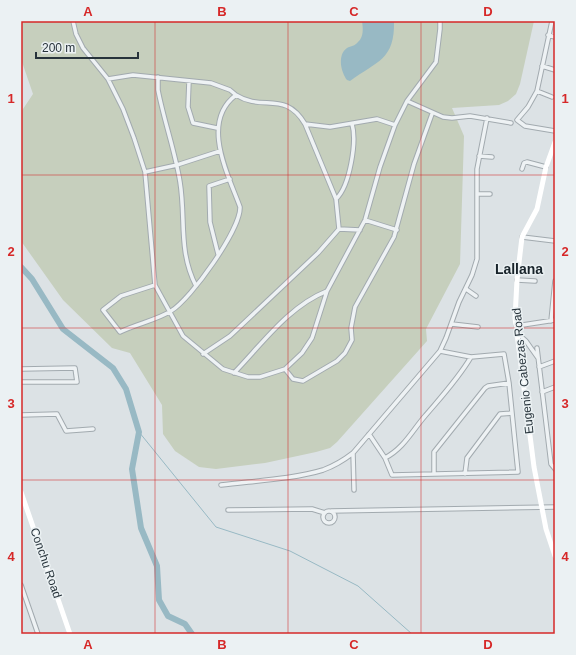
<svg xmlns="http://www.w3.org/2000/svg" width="576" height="655" viewBox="0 0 576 655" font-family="Helvetica,sans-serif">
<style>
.green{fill:#c6cfbd}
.water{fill:#98b9c4}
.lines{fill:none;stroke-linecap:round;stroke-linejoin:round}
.stream{stroke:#98b9c4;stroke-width:1}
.river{stroke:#98b9c4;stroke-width:6}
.street-casing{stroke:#a2aaaf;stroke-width:5.5}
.street{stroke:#eef2f4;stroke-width:3.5}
.secondary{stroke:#fff;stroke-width:5}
.grid{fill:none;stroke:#d62828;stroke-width:1;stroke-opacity:0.55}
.labels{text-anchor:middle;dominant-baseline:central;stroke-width:3;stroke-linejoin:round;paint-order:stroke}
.street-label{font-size:12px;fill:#27333b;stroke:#ebf1f3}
.quarter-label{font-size:14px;font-weight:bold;fill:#19242b;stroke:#ebf1f3}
.neatline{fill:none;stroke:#d62828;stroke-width:1.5}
.grid-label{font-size:13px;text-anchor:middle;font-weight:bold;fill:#d62828}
</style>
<rect width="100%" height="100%" fill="#dce2e5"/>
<path class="green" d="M21,21H534L520,84L516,94L508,101L499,105L452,108L464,136L460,264L426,329L427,341L337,442L330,448L316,452L265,463L216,469L199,467L175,451L163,434L162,405L130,353L112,348L63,300L21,241V112L33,94L21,59Z"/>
<path class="water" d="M362,21H394C395,60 377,61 350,81L347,80C341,72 337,55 347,48C351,46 355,46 358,42C364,37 363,28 362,21Z"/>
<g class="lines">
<path class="stream" d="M139,432L216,527L290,551L358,586L412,634"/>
<path class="river" d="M21,267L32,279L63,329L113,368L126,389L139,432L132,469L141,528L157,566L159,600L168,616L185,624L192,634"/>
<g class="street-casing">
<path id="street" d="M73,21L76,34L83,48L108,79L123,109L134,138L145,172L155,285L183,336L223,369L248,377H260L285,369L302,353L312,338L327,291L365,220L380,167L395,125L407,101L436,62L440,29V21
M552,21L537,91L528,107L517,120L525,126L555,131
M548,35L555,37
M542,66L555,70
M158,77V90C164,121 175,151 180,182C186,219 178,251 196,286
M108,79L133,75L211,83L230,90L236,95
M189,81L188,107L193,123L217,128
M537,91L552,97
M407,101L443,117L452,118L470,116L511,123
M305,124L330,127L377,119L395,125
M479,156L492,157
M522,169L524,163L527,162L546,167
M145,172L177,165L220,151
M477,194H490
M336,199C350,186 357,141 352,124
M365,220L397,230
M339,229L360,230
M522,237L555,241
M218,254L210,222L209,186L230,179
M517,280L535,281
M155,285L121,296L103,310L120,332C136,324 157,320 171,311C191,299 241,229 240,207C228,174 200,122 236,95C263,112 285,90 305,124L336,199L339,229L318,253L230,336L203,354
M466,289L476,296
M551,321L555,281
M452,324L478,327
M516,326L555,320
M517,333L526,341L538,358
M537,348L551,464L555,469
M539,367L555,361
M21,369L75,368L77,382H21
M285,369L293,379L303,381L337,361L345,353L352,340L351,328L355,307L394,237L414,164L432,114
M234,373C262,344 289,306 327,291
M542,392L555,387
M21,415L57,414L66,431L93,429
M369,434L385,458L392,475L518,472L509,383L504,354L471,357L440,351
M353,453L354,490
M385,458C404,448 412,431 425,416C442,396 458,379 471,357
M434,474V452L485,388L488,386L509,383
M465,474L467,458L500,414L512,413
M221,485C252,481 294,479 323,470C334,466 344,460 353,453L440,351L446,338L459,302L472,275L477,259V169L487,118
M228,510L312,509L325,513
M323 517a6 6 0 1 1 12 0a6 6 0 1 1-12 0Z
M331,511L555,507
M21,585L38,634"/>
</g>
<use href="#street" class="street"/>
<path class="secondary" d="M555,142L546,167L537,209L522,237L517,280L515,318L534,467L546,529L555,556
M21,492L70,634"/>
</g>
<path class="grid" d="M155,21V634M288,21V634M421,21V634M21,175H555M21,328H555M21,480H555"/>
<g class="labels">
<g class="street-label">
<text transform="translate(523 371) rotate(-96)">Eugenio Cabezas Road</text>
<text transform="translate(46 563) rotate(71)">Conchu Road</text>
</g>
<g class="quarter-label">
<text x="519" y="269">Lallana</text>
</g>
</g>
<rect width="576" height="655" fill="none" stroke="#ebf1f3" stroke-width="44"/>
<path d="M36 52v6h102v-6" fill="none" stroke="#27333b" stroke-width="2"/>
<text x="42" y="52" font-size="12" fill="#27333b" stroke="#ebf1f3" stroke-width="3" paint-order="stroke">200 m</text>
<rect x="22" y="22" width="532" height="611" class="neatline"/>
<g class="grid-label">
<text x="88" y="16">A</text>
<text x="222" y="16">B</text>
<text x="354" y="16">C</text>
<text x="488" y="16">D</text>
<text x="11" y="103">1</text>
<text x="565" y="103">1</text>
<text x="11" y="256">2</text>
<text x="565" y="256">2</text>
<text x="11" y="408">3</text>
<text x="565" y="408">3</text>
<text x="11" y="561">4</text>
<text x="565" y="561">4</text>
<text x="88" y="649">A</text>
<text x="222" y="649">B</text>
<text x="354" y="649">C</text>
<text x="488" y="649">D</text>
</g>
</svg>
